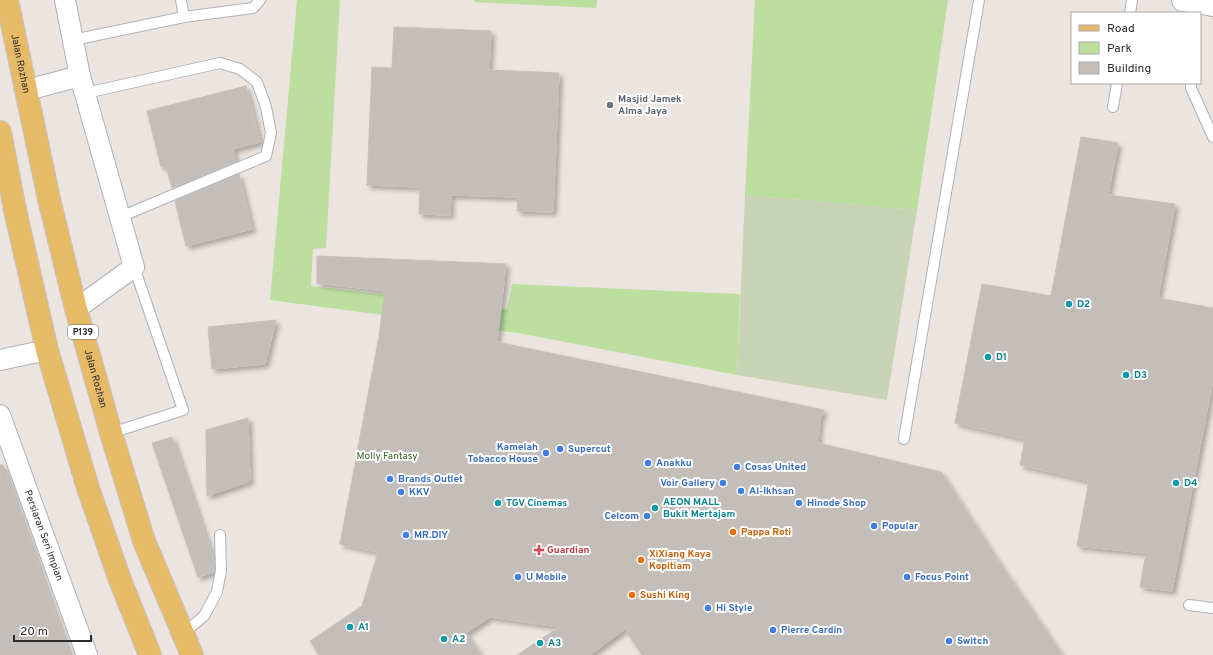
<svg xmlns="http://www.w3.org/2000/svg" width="1213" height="655" viewBox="0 0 1213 655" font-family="Overpass,sans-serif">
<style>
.green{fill:#bcde9f}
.cemetery{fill:#c9d4b7}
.building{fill:#c4bebb;stroke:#c7c0b8;filter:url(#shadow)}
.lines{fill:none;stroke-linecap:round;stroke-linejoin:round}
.pedestrian-tunnel{stroke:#c5bfba;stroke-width:15;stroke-dasharray:15 8;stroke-linecap:butt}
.service-casing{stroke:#afb2ba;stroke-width:12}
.minor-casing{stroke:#afb2ba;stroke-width:22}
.tertiary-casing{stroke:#afb2ba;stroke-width:24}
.primary-casing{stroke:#c4c4c4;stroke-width:24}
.service{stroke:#fff;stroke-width:10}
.minor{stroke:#fff;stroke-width:20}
.tertiary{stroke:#fff;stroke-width:22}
.primary{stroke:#e7ba68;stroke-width:22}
.worship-dot{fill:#6b7280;stroke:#fff;stroke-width:1.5}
.culture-dot{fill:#0f9aa8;stroke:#fff;stroke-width:1.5}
.shop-dot{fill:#3f7fe0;stroke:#fff;stroke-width:1.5}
.food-dot{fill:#e8710a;stroke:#fff;stroke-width:1.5}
.health-dot{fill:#e0444e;stroke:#fff;stroke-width:1.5}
.labels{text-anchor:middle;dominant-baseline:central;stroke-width:4;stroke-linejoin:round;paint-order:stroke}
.shield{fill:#fff;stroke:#6b6b6b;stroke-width:1}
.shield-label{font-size:9px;font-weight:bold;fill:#2b2b2b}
.street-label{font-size:10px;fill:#2b2b2b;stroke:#fff}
.worship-label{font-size:10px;font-weight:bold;fill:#5b616d;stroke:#fff;text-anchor:start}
.culture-label{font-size:10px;font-weight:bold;fill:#0d838f;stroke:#fff;text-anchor:start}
.shop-label{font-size:10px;font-weight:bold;fill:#366cbe;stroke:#fff;text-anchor:start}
.park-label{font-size:10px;fill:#366320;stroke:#fff}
.food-label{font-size:10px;font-weight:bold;fill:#c56008;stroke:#fff;text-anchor:start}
.health-label{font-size:10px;font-weight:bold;fill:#be3a42;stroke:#fff;text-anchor:start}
</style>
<defs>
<filter id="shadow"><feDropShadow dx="3.5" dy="3.5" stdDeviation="2" flood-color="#0004"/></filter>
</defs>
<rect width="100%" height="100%" fill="#ece4de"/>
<path class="green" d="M297,0H340L326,248L313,249L311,286L507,309L512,284L740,294L737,375L518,333L270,300Z
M474,0H597L596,8L474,2Z
M755,0H948L917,210L745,195Z"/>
<path class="cemetery" d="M745,195L917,210L887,400L737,375Z"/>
<path class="building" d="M394,27L491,31L489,70L559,73L553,212L517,211L518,197L451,195L450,215L419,214L420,187L367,185L372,67L392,68Z
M246,86L260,142L233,149L236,162L172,188L166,166L161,167L147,111Z
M1081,137L1118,143L1108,195L1175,204L1158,298L1213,308V380L1172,591L1140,587L1146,553L1077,546L1089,481L1020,465L1025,439L955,423L982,284L1051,296Z
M239,174L252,229L186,246L175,201Z
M317,256L506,264L497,342L824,410L820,420L818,443L941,472L996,558L1062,655H642L625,629L590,655H517L559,627L490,617L466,633L481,655H319L310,641L362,606L378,552L340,544L379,336L385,291L317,283Z
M276,320L265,364L212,369L208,327Z
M248,418L250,481L207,496L206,430Z
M172,437L214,561V572L198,577L152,443Z
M0,465H3L70,655H0Z"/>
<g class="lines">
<path class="pedestrian-tunnel" d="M392,403L476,423L468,479
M454,567L468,479L699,514L791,552L879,645L885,655
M865,655L996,558"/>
<g class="service-casing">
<path id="service" d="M181,0L184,17
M1130,13L1132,0
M73,40L184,17L253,8L260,0
M1191,83V88L1213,137
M86,93L220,63L240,69L257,82L266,107L271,133L266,156L120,217
M1113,107L1117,83
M111,433L183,410L134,267
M904,439L979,0
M1189,605L1213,608
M182,634L204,616L217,592L221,570L220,535"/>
</g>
<g class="minor-casing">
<g id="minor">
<path d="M65,0L80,76"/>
<path d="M27,90L80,76L134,267L76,309"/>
<path d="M0,360L47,350"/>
<path id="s1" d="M0,415L87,655"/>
</g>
</g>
<g class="tertiary-casing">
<path id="tertiary" d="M1183,0L1213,5"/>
</g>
<g class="primary-casing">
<g id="primary">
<path id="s2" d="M7,0L49,199L76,309L111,433L144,541L192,655"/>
<path d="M0,132L15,210L47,350L88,488L120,580L150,655"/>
</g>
</g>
<use href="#service" class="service"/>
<use href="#minor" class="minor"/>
<use href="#tertiary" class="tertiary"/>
<use href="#primary" class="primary"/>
</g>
<circle class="worship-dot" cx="610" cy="105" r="4"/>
<g class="culture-dot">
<circle cx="1069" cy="304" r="4"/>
<circle cx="988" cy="357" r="4"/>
<circle cx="1126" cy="375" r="4"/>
<circle cx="1176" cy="483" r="4"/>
<circle cx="498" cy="503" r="4"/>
<circle cx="655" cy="508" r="4"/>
<circle cx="350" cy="627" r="4"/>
<circle cx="444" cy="639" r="4"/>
<circle cx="540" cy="643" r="4"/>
</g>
<g class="shop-dot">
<circle cx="560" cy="449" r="4"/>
<circle cx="546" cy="453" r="4"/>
<circle cx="648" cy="463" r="4"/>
<circle cx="737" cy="467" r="4"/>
<circle cx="390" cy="479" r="4"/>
<circle cx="723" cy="483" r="4"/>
<circle cx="741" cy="491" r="4"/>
<circle cx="401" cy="492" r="4"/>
<circle cx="799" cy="503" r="4"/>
<circle cx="647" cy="516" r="4"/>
<circle cx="874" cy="526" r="4"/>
<circle cx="406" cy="535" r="4"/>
<circle cx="518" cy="577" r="4"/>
<circle cx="907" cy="577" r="4"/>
<circle cx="708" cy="608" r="4"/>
<circle cx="773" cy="630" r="4"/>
<circle cx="949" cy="641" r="4"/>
</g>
<g class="food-dot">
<circle cx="733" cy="532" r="4"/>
<circle cx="641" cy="560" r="4"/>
<circle cx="632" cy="595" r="4"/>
</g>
<path class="health-dot" d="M537 544h4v4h4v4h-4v4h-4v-4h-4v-4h4z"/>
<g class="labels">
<rect class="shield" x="68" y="325" width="30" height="14" rx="3"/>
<g class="shield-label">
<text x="83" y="332">P139</text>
</g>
<g class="street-label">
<text stroke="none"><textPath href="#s2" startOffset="65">Jalan Rozhan</textPath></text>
<text stroke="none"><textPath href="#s2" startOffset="389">Jalan Rozhan</textPath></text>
<text stroke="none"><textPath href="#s1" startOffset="128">Persiaran Seri Impian</textPath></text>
</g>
<g class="worship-label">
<text x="618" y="99">Masjid Jamek<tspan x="618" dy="12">Alma Jaya</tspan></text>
</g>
<g class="culture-label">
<text x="1077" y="304">D2</text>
<text x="996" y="357">D1</text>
<text x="1134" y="375">D3</text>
<text x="1184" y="483">D4</text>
<text x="663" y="502">AEON MALL<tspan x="663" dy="12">Bukit Mertajam</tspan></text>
<text x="506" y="503">TGV Cinemas</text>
<text x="358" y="627">A1</text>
<text x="452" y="639">A2</text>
<text x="548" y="643">A3</text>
</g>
<g class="shop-label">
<text x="538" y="447" text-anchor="end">Kamelah<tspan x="538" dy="12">Tobacco House</tspan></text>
<text x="568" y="449">Supercut</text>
<text x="656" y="463">Anakku</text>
<text x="745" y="467">Cosas United</text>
<text x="398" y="479">Brands Outlet</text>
<text x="715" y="483" text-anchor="end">Voir Gallery</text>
<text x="749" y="491">Al-Ikhsan</text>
<text x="409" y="492">KKV</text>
<text x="807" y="503">Hinode Shop</text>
<text x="639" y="516" text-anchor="end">Celcom</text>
<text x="882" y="526">Popular</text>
<text x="414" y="535">MR.DIY</text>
<text x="526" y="577">U Mobile</text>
<text x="915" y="577">Focus Point</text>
<text x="716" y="608">Hi Style</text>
<text x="781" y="630">Pierre Cardin</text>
<text x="957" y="641">Switch</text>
</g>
<g class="park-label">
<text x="387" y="456">Molly Fantasy</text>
</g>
<g class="food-label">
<text x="741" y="532">Pappa Roti</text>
<text x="649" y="554">XiXiang Kaya<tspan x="649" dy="12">Kopitiam</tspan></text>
<text x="640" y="595">Sushi King</text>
</g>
<g class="health-label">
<text x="547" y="550">Guardian</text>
</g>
</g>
<rect x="1071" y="12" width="130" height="72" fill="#ffffff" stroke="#aaaaaa"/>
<rect x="1079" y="25" width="20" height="6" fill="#e7ba68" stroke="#aaaaaa"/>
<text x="1107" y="32" font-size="12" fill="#2b2b2b">Road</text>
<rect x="1079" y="42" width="20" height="12" fill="#bcde9f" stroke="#aaaaaa"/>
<text x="1107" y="52" font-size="12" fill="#2b2b2b">Park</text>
<rect x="1079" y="62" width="20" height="12" fill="#c4bebb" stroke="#aaaaaa"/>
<text x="1107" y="72" font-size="12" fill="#2b2b2b">Building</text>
<path d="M14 635v6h77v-6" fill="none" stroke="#2b2b2b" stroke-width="2"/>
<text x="20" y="635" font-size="12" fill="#2b2b2b" stroke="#ffffff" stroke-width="3" paint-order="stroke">20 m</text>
</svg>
